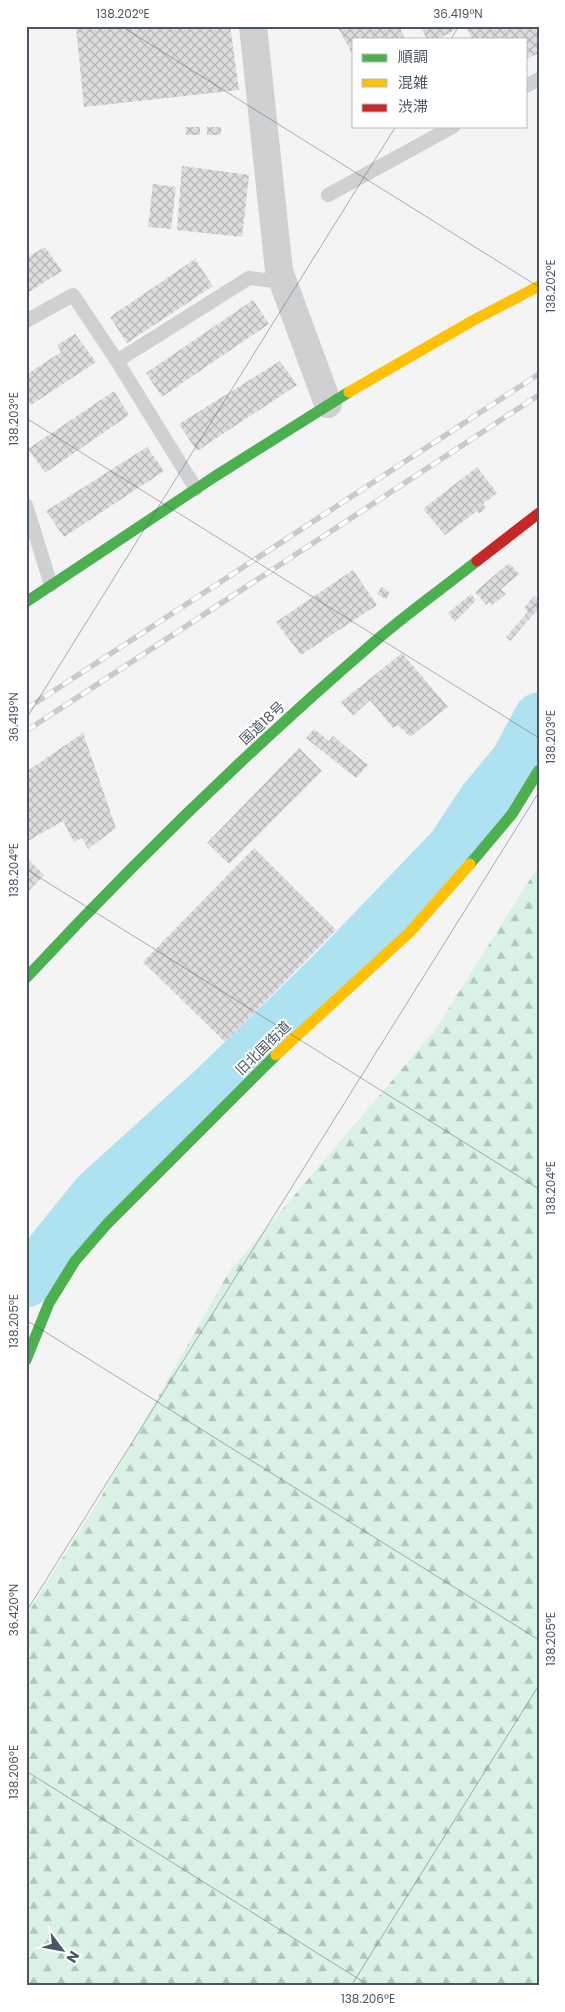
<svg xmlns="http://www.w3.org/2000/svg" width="565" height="2012" viewBox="0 0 565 2012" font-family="Poppins,'Noto Sans JP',sans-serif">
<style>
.forest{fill:url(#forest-firs)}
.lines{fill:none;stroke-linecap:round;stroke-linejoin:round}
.stream{stroke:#aee2f0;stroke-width:9}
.river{stroke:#aee2f0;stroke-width:51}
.building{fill:url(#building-cross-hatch)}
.lane{stroke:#ced0d2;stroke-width:14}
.street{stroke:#ced0d2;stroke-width:28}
.fast{stroke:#4caf50;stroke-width:11}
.slow{stroke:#ffc107;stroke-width:11}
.jam{stroke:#c62828;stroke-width:11}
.rail-casing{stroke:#c9cacc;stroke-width:5.5}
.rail{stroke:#fff;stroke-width:4;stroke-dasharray:11;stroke-linecap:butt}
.ticks{fill:none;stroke:#4a5661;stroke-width:1;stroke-opacity:0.45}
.labels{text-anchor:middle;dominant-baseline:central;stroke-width:4;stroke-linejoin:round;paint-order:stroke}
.street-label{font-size:14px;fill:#4a5661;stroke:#fff}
.neatline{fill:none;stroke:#4a5661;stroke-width:2}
.ticks-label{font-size:12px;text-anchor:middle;fill:#4a5661}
</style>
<defs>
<pattern id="forest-firs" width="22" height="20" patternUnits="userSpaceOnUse" patternTransform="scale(1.25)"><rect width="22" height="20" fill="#d9f2e3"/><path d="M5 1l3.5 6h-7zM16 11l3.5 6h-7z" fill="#b2c7bb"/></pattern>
<pattern id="building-cross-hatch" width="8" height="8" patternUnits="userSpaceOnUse" patternTransform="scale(1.25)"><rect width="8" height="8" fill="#ddddde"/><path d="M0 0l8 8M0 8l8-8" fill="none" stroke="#b5b6b7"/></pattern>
</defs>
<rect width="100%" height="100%" fill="#f4f4f4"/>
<path class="forest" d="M539,865V1986H26V1616L101,1497L229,1272L435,1030Z"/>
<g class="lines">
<path class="stream" d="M538,718L539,719"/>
<path class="river" d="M26,1282L96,1195L214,1088L332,973L452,848L483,801L516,761L539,718"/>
</g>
<path class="building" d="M76,26H230L239,90L84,107Z
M337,26H399L405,39H354V57Z
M420,26H458L459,28L438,39H427Z
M466,26H539V53L526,59V39H472Z
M186,127H200V135H186Z
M207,127H221V135H207Z
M182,166L249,175L242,237L177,230Z
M153,184L176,187L171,229L148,227Z
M45,247L62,271L26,294V258Z
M195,259L213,286L127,343L110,317Z
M253,300L269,324L162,397L146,373Z
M75,334L96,362L31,405L26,397V375L61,352L57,345Z
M280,361L297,385L197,451L179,424Z
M114,391L129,415L45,473L28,449Z
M147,447L164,471L64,537L46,511Z
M477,467L497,493L483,504L486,508L479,514L477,511L445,535L423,509Z
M509,563L519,574L501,589L506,594L492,605L489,602L486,605L475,592Z
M353,570L377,605L301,655L276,622Z
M382,587L390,593L386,599L377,594Z
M471,594L476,600L455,622L448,613Z
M534,596L539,600V608L510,641L506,637L528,612L524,608Z
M402,653L448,707L410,737L398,725L393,728L370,700L353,716L341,702Z
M314,729L329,741L333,736L368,765L356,778L306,738Z
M83,733L116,828L88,849L82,838L74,842L63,821L26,842V772Z
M299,748L322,771L229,864L207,843Z
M254,848L336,930L225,1042L143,962Z
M26,857L44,875L26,894Z"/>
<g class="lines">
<path class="lane" d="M526,86L539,79
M328,195L454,126
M26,321L73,295L117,361L196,489
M117,361L249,278L283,282
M26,505L51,585"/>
<path class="street" d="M253,26L279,271L328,404"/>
<path class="fast" d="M26,602L214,477L349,392
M470,864L512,814L539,770
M26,978C135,861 251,748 373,643C406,614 442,589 477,561
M26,1360L49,1303L75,1261L107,1224L276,1055"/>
<path class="slow" d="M349,392L472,321L539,286
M276,1055L410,932L470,864"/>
<path class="jam" d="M477,561L539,513"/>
<g class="rail-casing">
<path id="rail" d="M26,709L539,374
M26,731L539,395"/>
</g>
<use href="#rail" class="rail"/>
</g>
<path class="ticks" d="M121,26L539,287M451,39L459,26M26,418L539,738M26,719L396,126M26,869L539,1189M26,1320L539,1640M26,1612L539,792M26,1771L370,1986M351,1986L539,1685"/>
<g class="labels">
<g class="street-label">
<text transform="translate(262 723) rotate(-43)">国道18号</text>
<text transform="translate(263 1048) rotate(-44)">旧北国街道</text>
</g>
</g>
<rect width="565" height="2012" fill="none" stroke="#ffffff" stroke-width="55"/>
<rect x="352" y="38" width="175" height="90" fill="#ffffff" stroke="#b7bbc0"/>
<rect x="362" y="54" width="25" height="8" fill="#4caf50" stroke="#b7bbc0"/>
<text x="398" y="62" font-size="15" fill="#4a5661">順調</text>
<rect x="362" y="79" width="25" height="8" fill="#ffc107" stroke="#b7bbc0"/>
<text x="398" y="88" font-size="15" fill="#4a5661">混雑</text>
<rect x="362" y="104" width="25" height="8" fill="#c62828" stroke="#b7bbc0"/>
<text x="398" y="112" font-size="15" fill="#4a5661">渋滞</text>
<g transform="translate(62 1950) rotate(122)" stroke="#ffffff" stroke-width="4" paint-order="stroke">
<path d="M0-4L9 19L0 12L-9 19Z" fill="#4a5661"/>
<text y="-8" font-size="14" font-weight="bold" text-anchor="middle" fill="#4a5661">N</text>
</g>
<rect x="28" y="28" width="510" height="1956" class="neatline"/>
<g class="ticks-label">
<text x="123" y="18">138.202°E</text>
<text x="458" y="18">36.419°N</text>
<text transform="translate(551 286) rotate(-90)" y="4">138.202°E</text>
<text transform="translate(14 419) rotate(-90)" y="4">138.203°E</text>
<text transform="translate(14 717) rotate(-90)" y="4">36.419°N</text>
<text transform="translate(551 737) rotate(-90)" y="4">138.203°E</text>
<text transform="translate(14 870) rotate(-90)" y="4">138.204°E</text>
<text transform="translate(551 1188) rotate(-90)" y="4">138.204°E</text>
<text transform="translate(14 1321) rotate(-90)" y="4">138.205°E</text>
<text transform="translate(14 1610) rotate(-90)" y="4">36.420°N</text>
<text transform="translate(551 1639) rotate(-90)" y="4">138.205°E</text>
<text transform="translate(14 1772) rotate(-90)" y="4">138.206°E</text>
<text x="368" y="2003">138.206°E</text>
</g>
</svg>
